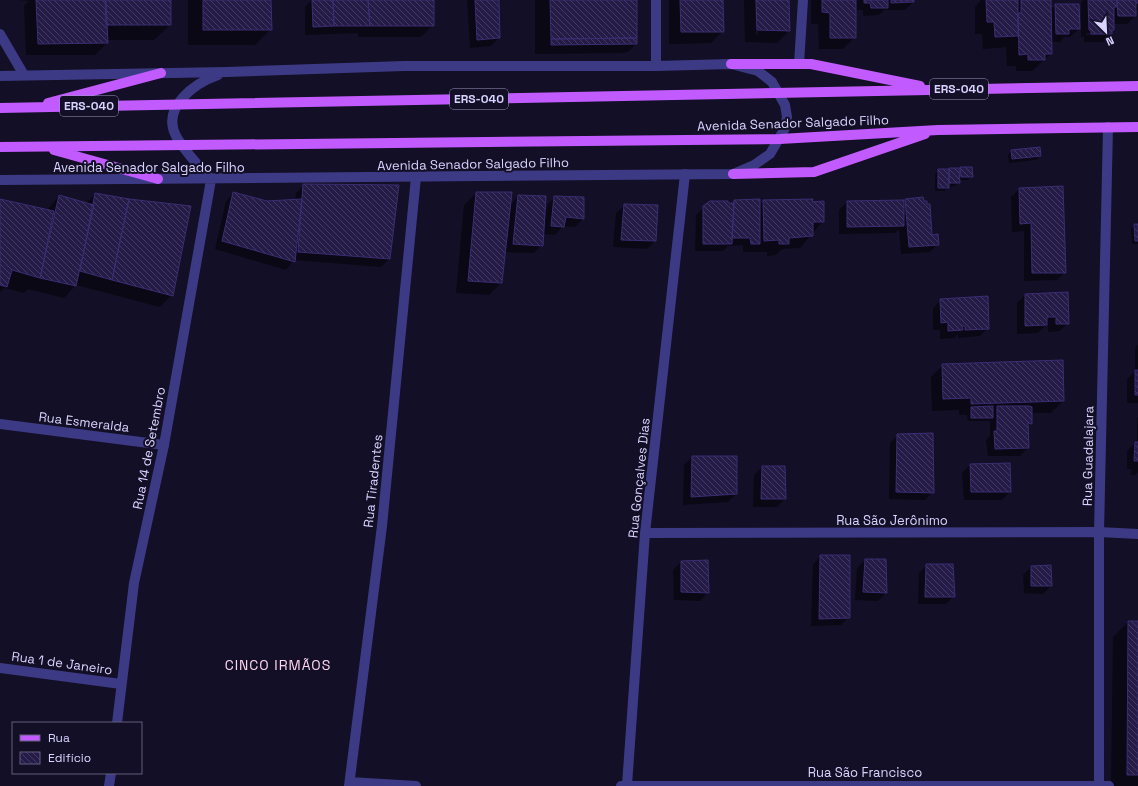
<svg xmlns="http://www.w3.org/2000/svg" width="1138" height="786" viewBox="0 0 1138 786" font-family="'Space Grotesk',sans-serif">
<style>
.shadow{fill:#0007;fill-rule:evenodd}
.building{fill:url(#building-back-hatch);stroke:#3b2d73}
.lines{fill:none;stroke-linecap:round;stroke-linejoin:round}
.service{stroke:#3d3a85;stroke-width:10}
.minor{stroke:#3d3a85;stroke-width:10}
.tertiary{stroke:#3d3a85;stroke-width:10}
.primary{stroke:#c25bff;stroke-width:10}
.labels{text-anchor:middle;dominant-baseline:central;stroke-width:4;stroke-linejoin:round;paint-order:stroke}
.shield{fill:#130f26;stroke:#9e99be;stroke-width:1}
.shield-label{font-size:12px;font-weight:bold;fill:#d9d4ff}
.street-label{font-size:13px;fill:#d9d4ff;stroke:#130f26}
.neighbourhood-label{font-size:14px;letter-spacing:1px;fill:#ffd6f0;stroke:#130f26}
</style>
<defs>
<pattern id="building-back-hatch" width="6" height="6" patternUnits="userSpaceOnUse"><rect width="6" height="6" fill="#241b47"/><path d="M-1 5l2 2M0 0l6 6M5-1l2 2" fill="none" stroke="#433b63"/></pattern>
</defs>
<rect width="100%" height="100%" fill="#130f26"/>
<path class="shadow" d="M19,0H170V25L154,40H106L107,43L95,55H26L24,6L29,1Z
M188,0H270L271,29L255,45H188Z
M311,0H433V25L421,37H358V33L305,35V7Z
M467,0H498L499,38L491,46L470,48Z
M535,0H636V44L628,52L620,53L535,54Z
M669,0H722L723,31L711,43L669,44Z
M744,0H755L756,35H758L757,0H788L789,31L777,43L745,42Z
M811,0H913V2L905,10H884L879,15L863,16V10H855V37L843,49H819L818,24H811Z
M981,0H1050V10L1056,5L1079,29L1070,37H1064L1060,42H1051V54L1032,71H1016V66H1007L1006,47L983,49L982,34H975V7Z
M1084,0H1138V10L1135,11V16L1127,24H1113L1111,34L1103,42H1084V37H1081V3ZM1086,33H1107V35H1086Z
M1012,151L1040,156L1036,160L1009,163L1008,155Z
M961,168L972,176L968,180H959L955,186L948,187L945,191H935V174L939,170L959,171Z
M304,185L398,186L389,259L381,267L294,260L286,270L215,249L226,201L234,193L267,202L295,201L296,193Z
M1019,189L1065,272L1057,280L1024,281V231L1012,232L1011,197Z
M476,193L509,206L518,196L545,221L547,205L555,197L583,219L575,227L563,226L555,235L543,234L542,245L534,253L504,252L501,283L489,295L456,293L464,205Z
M95,194L172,295L160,307L76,285L64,298L28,289L24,293L5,288L0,292V200L47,210L59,196L86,204Z
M906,200L938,244L930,252L901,254L899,229L895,233L839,234V210L847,202L903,201V203Z
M735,201L759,206L764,201L811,202L823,221L800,248L782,249L776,255L767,256V252H743V245L728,246L723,251H695L696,215L704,207L732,204Z
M625,205L657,206L655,241L647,249L613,247L616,213Z
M1135,225H1138V244H1132L1131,229Z
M1025,295L1068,323L1060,331L1048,332V325H1046L1038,333L1017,334V303Z
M941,300L988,328L980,336L958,338V334L954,338L940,339V330H933V308Z
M1138,344V403H1127V379L1136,370H1135V348Z
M943,365L1063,401L1051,413H1031V423L1027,427L1028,448L1020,456H988L986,440L990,436V421H968L967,415H959V410L932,411L931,377Z
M1138,417V441H1137V418Z
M898,435L933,492L925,500L889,499L890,443Z
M1135,443H1138V472L1135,475H1131V469H1127V451Z
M692,457L736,494L728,502L683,505L684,465Z
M970,465L1010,492L1002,500H964L962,473Z
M762,467L785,499L777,507H753L754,475Z
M821,556L849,617L841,625L811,626L813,564Z
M865,560L886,593L878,601L855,600L857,568Z
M681,562L708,592L700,601L674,600L673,570Z
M927,565L954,596L946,604H918L919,573Z
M1031,567L1051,586L1043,594L1024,593L1023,575Z
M1128,622H1138V786H1111L1113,637Z"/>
<path class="building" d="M36,0H106L108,43L38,44Z
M105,0H171V25H106Z
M203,0H271L272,30H203Z
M312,0H333L334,26L313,27Z
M333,0H368L370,26H334Z
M368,0H434V26H370Z
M475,0H499L500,38L477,40Z
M550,0H637V38L551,39Z
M680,0H723L724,32H681Z
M756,0H789L790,31L757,30Z
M822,0H856V38H830V13L822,12Z
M864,0H888V8H871L870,3H864Z
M891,0H914V2L891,3Z
M986,0H1018V36L995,37L994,22H987Z
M1021,0H1051L1052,54H1045V60H1028V54L1019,55L1018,13H1021Z
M1088,0H1117V7H1114V30H1112V34H1091V30H1089Z
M1117,0H1138V3H1136V16H1118Z
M1055,4H1079L1080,29H1069V34H1056Z
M637,38V44L551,45V39Z
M1040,147L1041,156L1012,159L1011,150Z
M960,167H972L973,177H961Z
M949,168H959L960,183H949Z
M938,169H949V188H938Z
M303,184L399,185L390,259L298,252Z
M1063,186L1066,273H1032L1031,223L1020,224L1019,188Z
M233,192L267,201L302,199L295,262L222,241Z
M476,192H512L502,283L468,281Z
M95,193L129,199L112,280L80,271Z
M59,195L94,205L76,286L40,278Z
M518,195L546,196L543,246L513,244Z
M554,196L584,197V219L566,217L564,227L551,226Z
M923,197L924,201H927V204H930L932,235L938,234L939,245L909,247L905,199Z
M0,199L54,211L40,278L12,270L7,287L0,285Z
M129,199L191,206L173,296L112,280Z
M760,199V244H751L750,238H732L734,200Z
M813,199L812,202L824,201V222H813V236L789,238V244H779V240L764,241L763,200Z
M904,200V226L847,227V201Z
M710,201H728V203H734L732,244H703V206Z
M624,204L658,205L656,241L621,240Z
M1134,224H1138V241H1135Z
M1068,292L1069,324H1056V317H1047V325L1025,326V294Z
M988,296L989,329L965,330V326H962L963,330L948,331V322L941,323L940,299Z
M1063,360L1064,401L971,404V398L943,399L942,364Z
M1135,370H1138V395H1135Z
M993,406V418H971V407Z
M997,406H1029L1032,407V424L1028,423L1029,448L995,449L994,431H997Z
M933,433L934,493L896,492L897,434Z
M1135,442H1138V461H1134Z
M692,456H737V494L691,497Z
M1010,463L1011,492H971L970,464Z
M762,466H785L786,499H761Z
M820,555H850V618L819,619Z
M865,559H886L887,593L863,592Z
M708,560L709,593L681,592V561Z
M926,564H953L955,597H925Z
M1051,565L1052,586H1031V566Z
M1128,621H1138V775H1127Z"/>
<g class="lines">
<path class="service" d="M799,64L803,0"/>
<path class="minor" d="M0,34L24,75
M656,66V0
M0,424L164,445
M645,533L1099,532L1138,534
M0,668L121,684
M350,782L416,786
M627,785L645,533L685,174
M349,786L382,526L416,177
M621,786H1109"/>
<path class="tertiary" d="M0,76L227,72L404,66H656L731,64L758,71L772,82L785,105L787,117L785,128L770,154L754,165L733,174L0,180
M211,180C199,166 185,152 176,136C161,107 195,83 218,75
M117,723L134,583L164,445L211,180
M109,786L111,773
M1099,786V532L1108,127"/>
<path class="primary" d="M731,64H811L920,86
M48,103L161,73
M0,108L1138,86
M0,147L780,139L938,130L1138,127
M54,150L158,179
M733,174L814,172L925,134"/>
</g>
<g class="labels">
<g class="shield">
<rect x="930" y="79" width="58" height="20" rx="3"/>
<rect x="450" y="89" width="58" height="20" rx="3"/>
<rect x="60" y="96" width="58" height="20" rx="3"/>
</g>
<g class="shield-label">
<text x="959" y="89">ERS-040</text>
<text x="479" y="99">ERS-040</text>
<text x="89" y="106">ERS-040</text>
</g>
<g class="street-label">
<text transform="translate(793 123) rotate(-2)">Avenida Senador Salgado Filho</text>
<text transform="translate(473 164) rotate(-1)">Avenida Senador Salgado Filho</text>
<text x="149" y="167">Avenida Senador Salgado Filho</text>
<text transform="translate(84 422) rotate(7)">Rua Esmeralda</text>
<text transform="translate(149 448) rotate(-79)">Rua 14 de Setembro</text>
<text transform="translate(1088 456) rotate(-89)">Rua Guadalajara</text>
<text transform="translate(639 478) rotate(-84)">Rua Gonçalves Dias</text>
<text transform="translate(373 481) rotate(-84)">Rua Tiradentes</text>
<text x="892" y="520">Rua São Jerônimo</text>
<text transform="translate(62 663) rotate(8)">Rua 1 de Janeiro</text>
<text x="865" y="772">Rua São Francisco</text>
</g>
<g class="neighbourhood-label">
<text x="278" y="665">CINCO IRMÃOS</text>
</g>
</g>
<rect x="12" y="722" width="130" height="52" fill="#130f26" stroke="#625e7d"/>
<rect x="20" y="735" width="20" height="6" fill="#c25bff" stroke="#625e7d"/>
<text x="48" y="742" font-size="12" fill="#d9d4ff">Rua</text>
<rect x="20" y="752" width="20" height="12" fill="url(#building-back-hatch)" stroke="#625e7d"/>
<text x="48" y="762" font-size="12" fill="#d9d4ff">Edifício</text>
<g transform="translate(1106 32) rotate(156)" stroke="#130f26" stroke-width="3" paint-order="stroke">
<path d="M0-3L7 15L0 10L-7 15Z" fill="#d9d4ff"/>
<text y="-6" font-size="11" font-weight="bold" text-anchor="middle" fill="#d9d4ff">N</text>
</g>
</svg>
